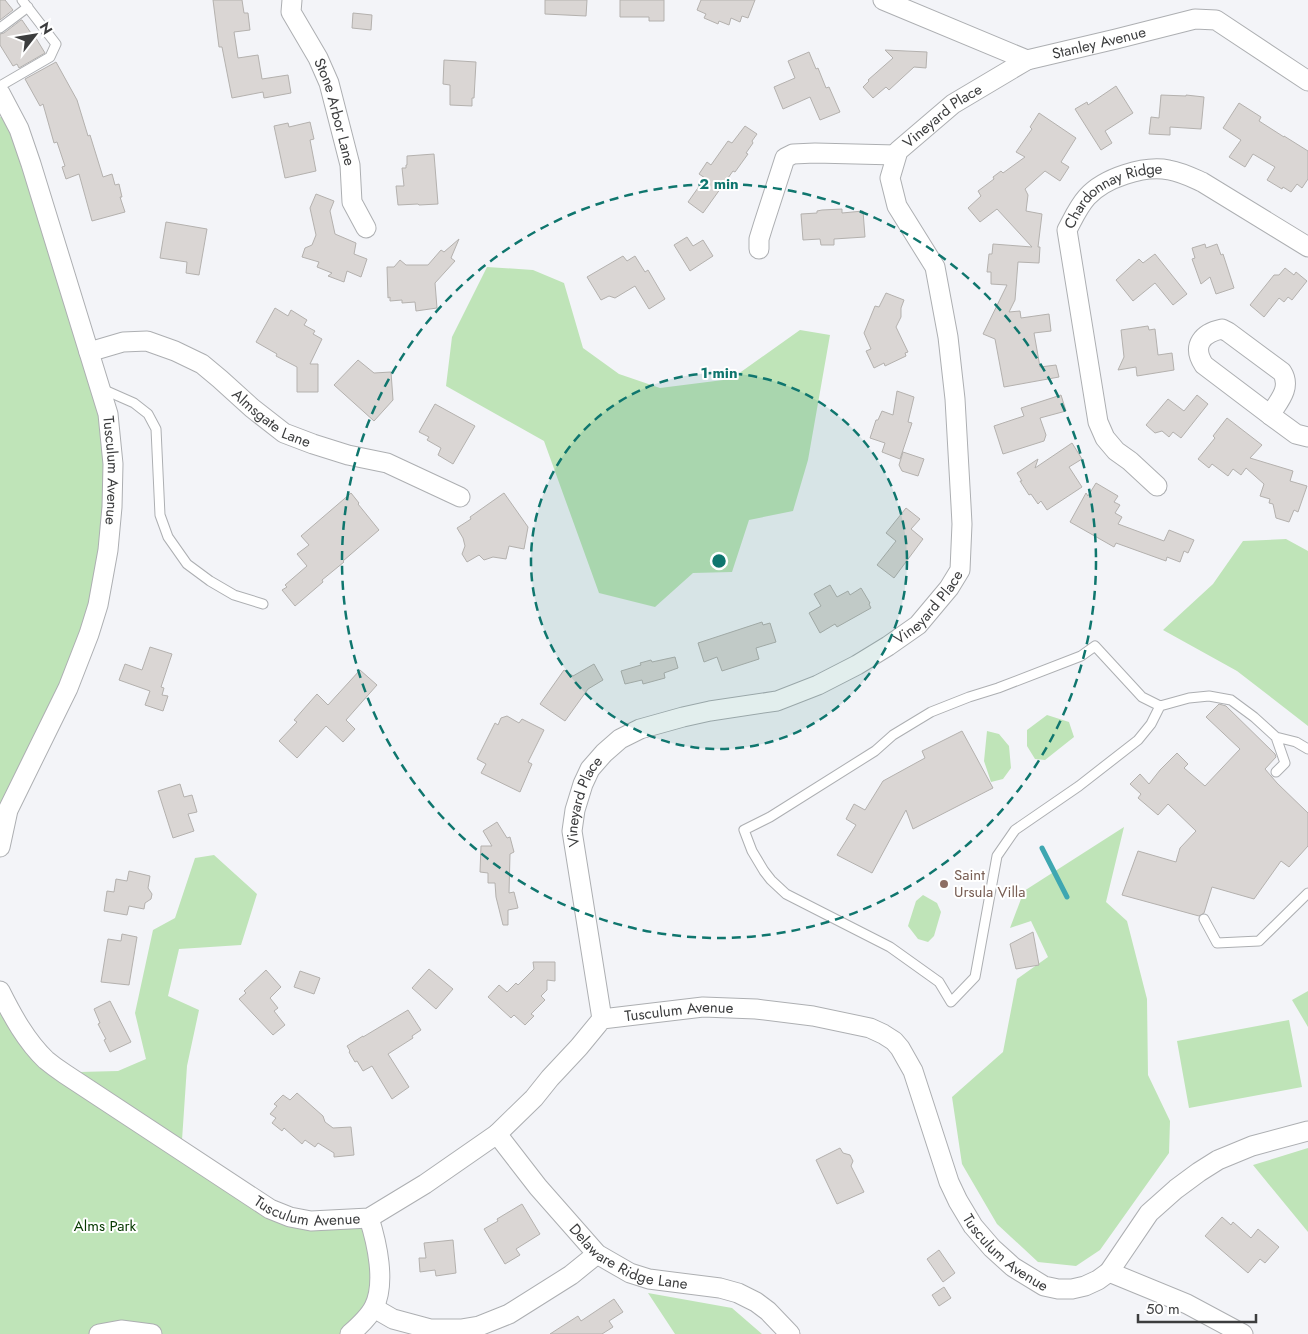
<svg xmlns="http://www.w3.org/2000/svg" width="1308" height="1334" viewBox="0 0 1308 1334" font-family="Jost,sans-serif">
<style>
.green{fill:#bfe4b8}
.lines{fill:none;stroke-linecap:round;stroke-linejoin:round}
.stream{stroke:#3ea7b1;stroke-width:5}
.building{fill:#dad6d4;stroke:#b4b1ae}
.lane-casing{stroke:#adafb2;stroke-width:11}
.street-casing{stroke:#adafb2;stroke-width:21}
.lane{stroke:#fff;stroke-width:9}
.street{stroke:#fff;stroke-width:19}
.ring{fill:none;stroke:#0f766e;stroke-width:2.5;stroke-dasharray:9 6}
.education-dot{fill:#8d6e63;stroke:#fff;stroke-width:2}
.labels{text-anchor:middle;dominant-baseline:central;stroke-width:4;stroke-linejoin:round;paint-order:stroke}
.street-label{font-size:15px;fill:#3c3d3e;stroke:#fff}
.education-label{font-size:15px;fill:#785e54;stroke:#fff;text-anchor:start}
.park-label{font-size:15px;fill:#073a00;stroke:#fff}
.centre{fill:#0f766e;stroke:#fff;stroke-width:2.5}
.ring-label{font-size:15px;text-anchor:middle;font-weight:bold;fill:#0f766e;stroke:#fff;stroke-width:4;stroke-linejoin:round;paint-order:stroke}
</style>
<rect width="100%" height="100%" fill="#f3f4f8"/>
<path class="green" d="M0,117H13L108,414L98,605L0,847Z
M487,267L533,270L564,283L583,348L619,374L660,388L731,379L800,330L830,335L808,460L793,511L749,520L732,572L693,573L655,607L599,593L544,441L446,386L452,337Z
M1286,539L1308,551V726L1237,671L1163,630L1213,584L1243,541Z
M1047,715L1069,722L1074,737L1045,760L1035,759L1027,746V730Z
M987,731L999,734L1009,746L1011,768L1003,779L991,782L984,761Z
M1124,827L1106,902L1127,921L1147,999L1148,1075L1170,1121L1169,1153L1100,1250L1076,1266L1038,1262L997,1224L962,1164L952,1097L1003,1052L1017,979L1048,957L1031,921L1010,928L1024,891Z
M214,855L257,894L241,945L179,949L168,996L199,1010L187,1066L182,1140L79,1072L118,1071L146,1059L135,1013L153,930L175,918L195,858Z
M923,895L937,903L941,912L934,936L928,942L918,939L908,926L916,901Z
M0,991L28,1039L270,1209L369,1218L374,1308L350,1334H0Z
M1308,991V1027L1292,1000Z
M1289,1020L1302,1087L1189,1108L1177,1041Z
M1308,1148V1232L1253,1165Z
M648,1293L732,1308L762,1334H675Z"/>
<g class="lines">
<path class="stream" d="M1042,848L1067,897"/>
</g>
<path class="building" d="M0,0H5L13,10L0,20Z
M213,0H242L244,13H248L250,30L234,32L238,58L258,55L262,79L288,75L291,93L264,98L263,92L232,98L222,47H219Z
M545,0H587L586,16L545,14Z
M620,0H664V21H649V17H620Z
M701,0H755L748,18L742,16L740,22L731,18L729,25L719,21L718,24L704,18L706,14L697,10Z
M353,13L372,15L371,30L352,28Z
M21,20H22L33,36L34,35L45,53L19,68L17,64L13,66L0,45V34L4,33Z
M885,50L927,52L926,68L914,67L889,90L886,87L873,98L863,87L869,81L868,80L893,58Z
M809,52L816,69L818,68L826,88L829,87L840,112L820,120L810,97L783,109L774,87L795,78L788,61Z
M444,60L476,62L474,98H472V106L450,105V85L443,84Z
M56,62L77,100L88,136L90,135L103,177L112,174L115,185L119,184L122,197H120L125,212L92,221L79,174L66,179L62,167L65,166L57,142L54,143L43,104L40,106L25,79Z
M1116,86L1133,113L1105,131L1112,143L1101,150L1075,109L1087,102L1088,105Z
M1161,95L1186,96V95L1204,97L1201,129L1170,127V135L1149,134L1151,117L1159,118Z
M1239,103L1261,117L1259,121L1284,137V136L1308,151V179L1302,188L1297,184L1291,192L1283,187L1282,189L1267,180L1275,167L1253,154L1245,167L1229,157L1241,140L1223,128Z
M1039,113L1076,138L1061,162L1069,167L1060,181L1045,171L1025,189L1028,195L1026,211L1042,214L1038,247H1040L1039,263L1018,262L1015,300L1009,312L1020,311L1021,318L1049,314L1051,331L1034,333L1040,367L1056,365L1059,377L1004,387L995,339L983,334L1007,285L991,284V272H987L989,254H992L993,244L1032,247L997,209L980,222L968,208L981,196L978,191L994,179L993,177L1001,171L1003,173L1025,157L1016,152L1032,129L1030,127Z
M310,122L314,139L310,140L316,171L285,178L274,126L288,123L289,127Z
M745,126L757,134L752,141L753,143L746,153L748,154L735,172L733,171L703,213L688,202L705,178L699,174L707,162L711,165L728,141L732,143Z
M434,154L438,204L419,205L418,204L398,205L396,186H404L402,168H406V165H407V156Z
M316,194L334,201L330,211L335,234L356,243L354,254L367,259L361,277L347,271L344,282L328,276L332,273L317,267L319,262L302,257L305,248L312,245L316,235L310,208Z
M842,209V213L863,211L865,237L834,239V245H821L820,239L803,240L801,214L817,213V211L822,210Z
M166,222L207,229L199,275L186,273L187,262L160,258Z
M687,237L693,246L703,240L713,256L690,271L674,245Z
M459,239L451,258L455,261L435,283L437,308L416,311L415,302L402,303V300L390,301V297L388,298L387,267H394L400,260L406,265H428L441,250L444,252Z
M1205,244L1206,248L1217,244L1221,255L1223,254L1234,288L1216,294L1210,277L1201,284L1192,259L1195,258L1192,248Z
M1155,254L1187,294L1173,305L1155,283L1133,301L1116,280L1139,259L1143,263Z
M623,256L627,261L635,256L645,272L648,270L665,299L649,309L635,286L615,298L609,296L601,300L587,277Z
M1285,268L1294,275L1296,272L1307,281L1292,300L1288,297L1284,302L1279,298L1264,317L1250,305L1274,275H1279Z
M886,293L904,300L901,308V317L896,327L908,352L905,353L906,356L885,366L884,363L874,368L866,351L871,349L864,333L875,306L879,307Z
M275,308L288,316L291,310L307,320L304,325L315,331L313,334L322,339L310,364H318V392H297V367L276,356L277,354L256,342Z
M1148,326L1149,330L1155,329L1158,355L1172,353L1174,370L1137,376L1136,367L1118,370L1124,357L1121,330Z
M358,360L374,373L391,372L393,400L374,421L334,385Z
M897,391L914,397L908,422L912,423L900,459L882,452L885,443L870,438L876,420H878L882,411L893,415Z
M1061,395L1066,411L1040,418L1046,435L1044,441L1003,454L994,426L1024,416L1021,408Z
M1197,395L1208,404L1181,438L1173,432L1169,437L1162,431L1155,433L1146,425L1168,399L1184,411Z
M435,404L475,426L453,464L438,455L441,448L427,440L429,437L419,432Z
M1227,418L1262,445L1250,458L1293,471L1290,481L1307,486L1298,512L1294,510L1289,522L1276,518L1273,504L1269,503L1270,499L1260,496L1264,484L1246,468L1241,475L1233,469L1228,476L1212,464L1209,468L1198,459L1215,438L1213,436Z
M1072,443L1082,459L1069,467L1082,487L1047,510L1041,501L1038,504L1031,494L1029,495L1020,481H1022L1017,473L1038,459L1035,468Z
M903,452L924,459L918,476L902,471L899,465Z
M1096,483L1118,496L1114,502L1120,505L1115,513L1122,517L1118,524L1164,541L1169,530L1194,540L1188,553L1184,551L1180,562L1167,557L1166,561L1116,543L1114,547L1070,522L1086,493L1088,496Z
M351,493L359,503L358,504L379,530L343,561L344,562L322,580L323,582L295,606L282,590L287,587L285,585L307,566L297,554L309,545L301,536Z
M504,493L528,527L524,549L509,546L506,559L493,557L484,560L479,555L467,562L462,554L465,546L463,538L457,528L471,519L470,517Z
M906,508L920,519L911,529L923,539L894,578L877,565L896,541L886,533Z
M830,585L837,597L848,591L850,595L861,588L870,603L869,604L871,608L837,627L835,624L820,633L809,613L821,606L814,594Z
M762,622L763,625L770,623L776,642L756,648L759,659L722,671L717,657L704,662L698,643Z
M150,647L172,654L161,687L164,688L162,695L168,696L163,711L145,705L150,691L119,680L125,664L142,670Z
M675,657L678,668L664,673L665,678L643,684L642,680L625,684L621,671L641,665L640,663L651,660L652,662Z
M594,664L603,680L588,689L565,721L540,704L564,670L573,676Z
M360,670L377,685L346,720L355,729L343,742L326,726L297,758L279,741L297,722L294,720L317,694L328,705Z
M1219,704L1226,706L1275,754L1276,757L1265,769L1277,783L1308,813V846L1289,867L1281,861L1254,899L1212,887L1204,913L1199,916L1122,895L1138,851L1176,862L1180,848L1196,831L1168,804L1158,815L1138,798L1141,794L1130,784L1140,774L1149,784L1160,770L1177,753L1188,764L1184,768L1205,786L1240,749L1206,717Z
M507,716L519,723L522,719L544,730L528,762L532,764L520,792L481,773L486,764L477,759L495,723L498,725L501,718Z
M962,731L993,788L913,829L906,810L872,873L837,855L856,825L846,819L854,804L865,810L883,781L925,758L922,751Z
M180,784L184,797L192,795L197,812L188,814L194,831L173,838L158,791Z
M497,822L507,838L510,837L514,852L510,854L509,893L514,892L518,908L508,910V925H503L496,897L495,883H488V873L480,872L481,846H492L483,831Z
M129,871L150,876L148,888L152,894L151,899L145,903L144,909L129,906L127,915L104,911L107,891L114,892L116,879L127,881Z
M1033,932L1039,965L1016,969L1010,944Z
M122,934L137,937L129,985L101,982L108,939L121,941Z
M533,962H555V981L547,980V990L541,996L545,1000L531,1014L534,1016L525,1025L514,1015L511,1018L488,997L499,985L507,992L516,983L518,985L534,969Z
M429,969L453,989L436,1009L412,988Z
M266,970L281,987L270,998L278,1008L274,1011L285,1025L273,1035L239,999L246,993L244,991Z
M300,971L320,978L314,994L294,987Z
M110,1001L131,1042L110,1052L104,1040L106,1039L98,1024L100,1023L94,1009Z
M408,1010L421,1030L412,1036L413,1038L388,1054L409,1087L392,1099L372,1066L363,1071L357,1061L355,1062L349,1052L350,1051L347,1046L363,1036V1037Z
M297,1093L323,1116L325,1122L333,1128L351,1127L354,1155L334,1157V1153L318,1143L315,1147L305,1140L302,1144L284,1128L282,1131L272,1123L276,1118L270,1114L277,1106L274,1104L283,1095L290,1100Z
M840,1148L843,1153L850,1155L853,1161L851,1166L864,1192L837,1204L816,1160Z
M522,1204L540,1234L516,1249L520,1255L505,1264L484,1229L498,1221L497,1219Z
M1222,1217L1231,1225L1233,1222L1251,1238L1258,1229L1279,1247L1265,1263L1260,1259L1248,1273L1205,1236Z
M453,1240L456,1273L436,1276L435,1270L420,1272L419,1258H426L424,1243Z
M939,1250L955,1273L943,1282L927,1259Z
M944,1287L951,1298L939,1306L932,1295Z
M614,1299L623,1312L609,1321L613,1327L602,1334H550L578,1316L581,1321Z"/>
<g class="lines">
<g class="lane-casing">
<path id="lane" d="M0,28L28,7
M0,86L50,57L56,44L22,0
M100,388L134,403L148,414L156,429L160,515L168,537L187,564L210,581L234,595L263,604
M1160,706L1151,724L1138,740L1079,786L1015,830L997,856L975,977L951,1002L939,982L890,947L786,894L771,880L764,871L752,851L744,830L770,817L875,751L893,735L931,712L969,697L998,688L1081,656L1095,646L1142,697L1160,706L1189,698L1209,696L1231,700L1254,717L1276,737L1296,742L1308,749
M1276,737L1285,763L1276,772
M1204,919L1217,943L1259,941L1308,893"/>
</g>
<g class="street-casing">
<g id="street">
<path id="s1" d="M292,0L291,12L318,58L329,83L350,165L352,202L366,228"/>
<path id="s2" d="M883,0L1027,60L1116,39L1195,19L1216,20L1308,81"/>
<path id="s3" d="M0,93L19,129L31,164L108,414L113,464L112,507L108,550L98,605L89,634L68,688L8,810L0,847"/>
<path d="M759,249V239L763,226L785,158L793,154L815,153L896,155"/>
<path d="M1222,329L1228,332L1282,372C1292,388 1278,402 1270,415L1204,365C1191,345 1203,333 1222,329Z"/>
<path id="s4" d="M89,352L123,342L147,341L175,351L202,364L220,379L252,408L284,433L313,444L348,455L387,463L460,497"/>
<path d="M1270,415L1296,434L1308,437"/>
<path id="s5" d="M1157,486L1130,461L1116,451L1105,438L1098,422L1067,230C1073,219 1078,207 1087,197C1104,178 1144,165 1169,170C1181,172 1191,177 1202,182L1308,247"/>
<path id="s6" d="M0,991C12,1015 26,1041 46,1060C52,1065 59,1070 65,1074L270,1209L290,1217L311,1221L369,1218L425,1184L497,1134L534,1098L550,1078L579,1047L602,1019L703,1007L756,1009L813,1016L870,1028L883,1034L894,1041L900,1048L913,1071L949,1182L958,1201L973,1226L992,1248L1013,1267L1044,1286L1058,1289H1072L1085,1286L1098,1280L1109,1272L1149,1213L1176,1189L1199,1172L1218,1160L1252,1146L1308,1131"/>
<path id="s7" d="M602,1019L572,831L575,810L583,784L590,769L604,753L620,739L640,729L683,717L710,711L777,701L818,685L857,665L888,646L918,625L949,588L960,570L962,524L961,505L955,399L948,337L935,267L897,206L890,178L898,151L953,104L1027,60"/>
<path id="s8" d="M497,1134L538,1187L597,1254L630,1273L649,1279L720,1288L738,1293L756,1302L768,1311L790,1334"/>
<path d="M1109,1272L1187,1304L1243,1334"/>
<path d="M374,1308L393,1319L430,1329H461L479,1326L509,1314L571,1275L597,1254"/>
<path d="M99,1334L121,1330L152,1334"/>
<path d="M350,1334C358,1327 369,1317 374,1307C386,1283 377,1243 369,1218"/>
</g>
</g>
<use href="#lane" class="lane"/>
<use href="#street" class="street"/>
</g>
<circle cx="719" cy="561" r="188" fill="#0f766e" fill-opacity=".12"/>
<g class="ring">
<circle cx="719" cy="561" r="188"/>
<circle cx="719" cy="561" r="377"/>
</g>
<circle class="education-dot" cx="944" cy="884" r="5"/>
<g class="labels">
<g class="street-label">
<text stroke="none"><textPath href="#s2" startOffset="230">Stanley Avenue</textPath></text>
<text stroke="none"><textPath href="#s1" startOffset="122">Stone Arbor Lane</textPath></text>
<text stroke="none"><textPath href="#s7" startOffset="1181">Vineyard Place</textPath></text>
<text stroke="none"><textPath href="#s5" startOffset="345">Chardonnay Ridge</textPath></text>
<text stroke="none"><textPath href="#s4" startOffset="208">Almsgate Lane</textPath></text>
<text stroke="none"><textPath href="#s3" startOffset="396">Tusculum Avenue</textPath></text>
<text stroke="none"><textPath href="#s7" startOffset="641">Vineyard Place</textPath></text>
<text stroke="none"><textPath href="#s7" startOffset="222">Vineyard Place</textPath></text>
<text stroke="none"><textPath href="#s6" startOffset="840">Tusculum Avenue</textPath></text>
<text stroke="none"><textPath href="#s6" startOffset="390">Tusculum Avenue</textPath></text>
<text stroke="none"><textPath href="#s6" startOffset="1305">Tusculum Avenue</textPath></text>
<text stroke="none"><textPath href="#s8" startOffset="186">Delaware Ridge Lane</textPath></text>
</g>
<g class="education-label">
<text x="954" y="875">Saint<tspan x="954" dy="17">Ursula Villa</tspan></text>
</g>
<g class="park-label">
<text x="105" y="1226">Alms Park</text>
</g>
</g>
<circle cx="719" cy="561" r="8" class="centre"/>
<g class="ring-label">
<text x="719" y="189">2 min</text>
<text x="719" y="378">1 min</text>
</g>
<g transform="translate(35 35) rotate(59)" stroke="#ffffff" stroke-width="4" paint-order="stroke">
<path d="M0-4L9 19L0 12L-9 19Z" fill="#3c3d3e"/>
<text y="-8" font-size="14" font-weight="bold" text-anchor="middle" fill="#3c3d3e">N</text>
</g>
<path d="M1138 1314v8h118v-8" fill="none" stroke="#3c3d3e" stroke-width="2.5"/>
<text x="1146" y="1314" font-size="15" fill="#3c3d3e" stroke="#ffffff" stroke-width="4" paint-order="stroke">50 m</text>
</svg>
